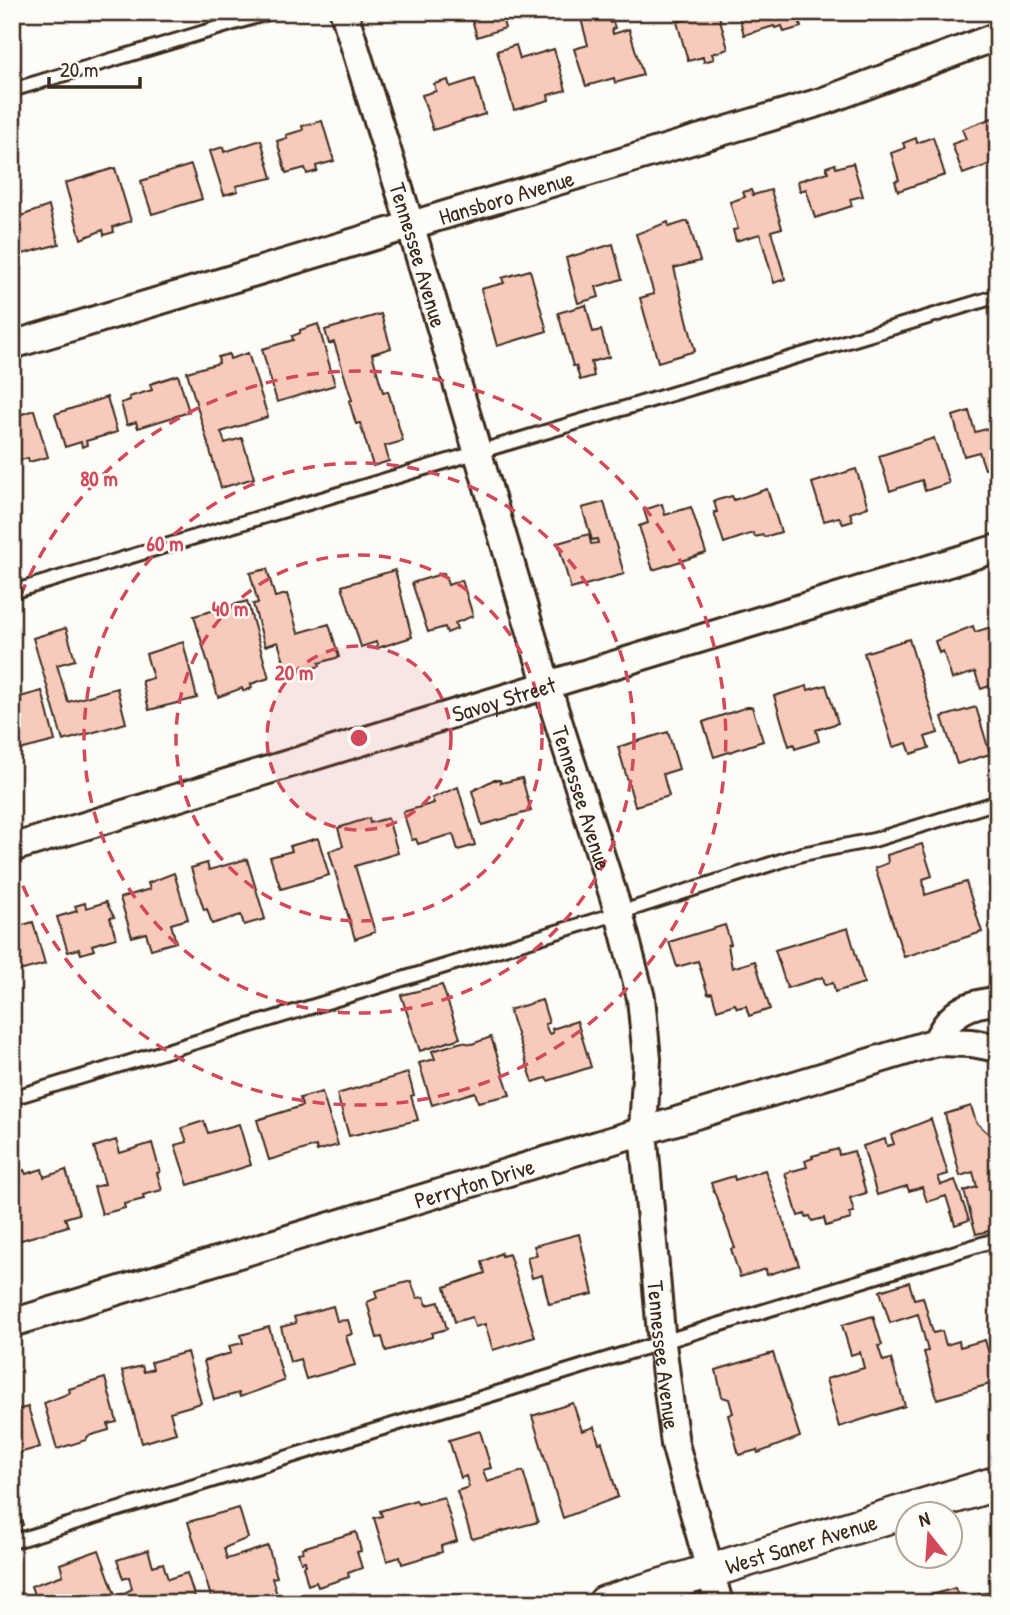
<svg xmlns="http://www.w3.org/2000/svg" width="1010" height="1615" viewBox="0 0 1010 1615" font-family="'Patrick Hand',sans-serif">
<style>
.building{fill:#f8cabc;stroke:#3b2a1e;stroke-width:2}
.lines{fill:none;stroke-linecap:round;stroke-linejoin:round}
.service-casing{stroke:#3b2a1e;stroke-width:18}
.minor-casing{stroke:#3b2a1e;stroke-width:32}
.tertiary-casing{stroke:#3b2a1e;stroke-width:38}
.service{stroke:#fdfcf7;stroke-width:12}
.minor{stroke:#fdfcf7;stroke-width:26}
.tertiary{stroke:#fdfcf7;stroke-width:33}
.ring{fill:none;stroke:#d1495b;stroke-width:3.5;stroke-dasharray:12 9}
.labels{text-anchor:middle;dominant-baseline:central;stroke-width:5;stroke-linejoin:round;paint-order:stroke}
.street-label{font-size:23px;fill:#3b2a1e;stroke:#fdfcf7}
.centre{fill:#d1495b;stroke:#fdfcf7;stroke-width:3.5}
.ring-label{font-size:21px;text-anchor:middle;font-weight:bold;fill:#d1495b;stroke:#fdfcf7;stroke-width:5;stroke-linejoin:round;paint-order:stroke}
</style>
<rect width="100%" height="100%" fill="#fdfcf7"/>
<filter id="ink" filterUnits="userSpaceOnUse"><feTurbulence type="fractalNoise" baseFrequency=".0143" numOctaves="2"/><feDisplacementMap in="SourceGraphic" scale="14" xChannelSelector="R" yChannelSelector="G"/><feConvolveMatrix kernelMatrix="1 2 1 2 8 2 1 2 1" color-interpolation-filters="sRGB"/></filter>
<g filter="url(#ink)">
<path class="building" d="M470,12H500L505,28L477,37Z
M606,12L610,23L613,22L615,28L612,29L613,34L629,29L643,75L615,83L614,78L586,86L574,49L588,45L581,19Z
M711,12H718L728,49L712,54L714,59L704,62L703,57L688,61L677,22Z
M738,12H797L801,27L784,32L782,26L775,28L774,26L744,35Z
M516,45L520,59L554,49L566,90L548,95L549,100L514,110L497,51Z
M475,79L485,114L433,130L422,95L436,91L434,84L448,80L450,87Z
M998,116V166L995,167L993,163L963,174L952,144L966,139L962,129Z
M322,121L334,161L316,166L317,171L307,174L305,168L286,173L277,141L287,138L286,135L303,130L302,126Z
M933,137L945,175L898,191L895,181L899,180L891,153L905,148L903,143L916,138L917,143Z
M261,140L272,178L236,186L238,191L224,195L210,151L223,147L224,152Z
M853,163L863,196L850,199L852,206L815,218L806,189L800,191L798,181L828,172L826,167L835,164L836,168Z
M191,165L202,199L152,214L141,181Z
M115,168L131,221L113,227L114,232L104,235L103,230L81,239L65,183Z
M751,190L753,195L771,190L782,228L771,231L785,279L774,283L760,234L736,241L733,230L738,229L730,202L745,197L743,192Z
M49,206L59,244L12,257V219Z
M688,221L700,261L674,268L695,351L658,362L640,298L654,294L636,234L668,222L669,227Z
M613,244L622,279L596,287L599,297L578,303L566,258Z
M530,270L547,331L497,346L481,289L504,283L502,278Z
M586,305L593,332L601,330L609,357L591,362L594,376L580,380L576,366H573L558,313Z
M381,314L391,348L372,354L383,392L388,391L403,441L385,446L389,461L373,466L360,423L356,424L349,401L352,400L334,342L329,344L325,330Z
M318,324L335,385L277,402L262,349L293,340L292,336L300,333V330Z
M248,353L268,417L221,432L225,443L242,438L254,478L221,488L187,372L219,363L218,357L229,354L230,359Z
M178,375L189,412L138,428L136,422L127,425L121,403L130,400L129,397L152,390L150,384Z
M107,397L117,432L86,441L87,445L82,447L81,442L65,447L55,414Z
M34,410L48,457L29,462L28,458L12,462V420L17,419L16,416Z
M969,411L975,432L998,426V466L985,469L979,452L964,456L953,416Z
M934,438L949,483L925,491L922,480L890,491L879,456Z
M856,469L868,507L850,513L853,521L843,524L839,517L824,521L812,483Z
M767,489L781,532L764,537L763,535L755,537L753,533L724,543L714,512H717L714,501L732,496L734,500Z
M604,502L624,574L571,589L558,543L589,534L591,544L598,543L597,539L592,540L582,508Z
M662,504L665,515L691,507L706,553L653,570L639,526L648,523L644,510Z
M267,569L275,597L287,594L298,633L329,624L339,657L319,663L320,666L288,675L278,642L265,646L253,604L258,603L250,573Z
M395,570L412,637L378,648L376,642L361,647L342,586Z
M444,573L448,585L462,580L473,616L455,623L457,629L447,633L445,627L428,632L412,583Z
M247,601L269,678L251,684L252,688L243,691L242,688L218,697L194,616Z
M973,626L975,632L991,627L998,647V683L981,689L975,672L952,679L943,651L939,653L935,641Z
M66,628L75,660L57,665L68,702L117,688L126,723L63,741L33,638Z
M909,639L938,733L925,737L929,748L911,754L907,743L893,747L864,653Z
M183,642L197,698L149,710L142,681L153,678L146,654Z
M826,685L838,723L816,730L819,741L795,749L794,744L789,746L774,696L807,686L808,690Z
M42,691L55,741L12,752V707L21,704L20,697Z
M747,707H752L763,741L714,757L703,722Z
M976,707L990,754L957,764L942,717Z
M668,732L679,769L663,774L669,796L635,806L618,747Z
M522,778L531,811L482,825L472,791L493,780H500L501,783Z
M458,787L475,845L458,850L453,834L418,844L416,839L412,840L403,812L434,803L432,798Z
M369,818L370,823L388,818L398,853L355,866L375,932L355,939L329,851L343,846L338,828Z
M318,838L329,875L281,889L270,857L292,851L290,846Z
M922,844L932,876L923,879L925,895L966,882L982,932L904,957L875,868L888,863L887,855Z
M247,859L265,919L244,925L241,915L212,924L207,909L204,910L191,868L207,863L209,870Z
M174,873L188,919L171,924L176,942L151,949L146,933L132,937L120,898L150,889L148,883Z
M106,902L114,917L110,918L116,938L92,945L94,950L81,954L79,949L68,952L57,917L77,911L75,906L85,903L86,908Z
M33,922L45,964L12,973V928Z
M725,925L731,944L728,945L732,968L755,961L770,1009L749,1016L746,1006L737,1008L735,1004L717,1010L712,993L708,994L698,961L677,967L669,942Z
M848,928L864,983L835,992L833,983L825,985L823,977L787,988L775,950Z
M442,985L460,1038L420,1051L401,995Z
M542,1000L549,1023L545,1024L549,1034L553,1033L552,1029L577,1021L591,1067L548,1081L546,1078L533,1082L509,1010Z
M491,1037L510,1095L478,1102L475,1092L432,1105L419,1063L435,1059L432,1051L462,1042L472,1044Z
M408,1073L414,1095L411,1096L418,1120L349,1136L337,1094Z
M322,1092L338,1145L317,1151L316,1146L269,1160L257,1120L302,1106L300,1098Z
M971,1106L976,1122L998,1143V1199L989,1201L997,1229L976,1234L964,1191L977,1187L973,1172L960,1176L945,1114Z
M931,1119L948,1174L938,1177L941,1185L955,1180L969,1220L955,1225L946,1196L927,1202L922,1187L909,1191L907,1186L877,1195L863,1146L885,1139L887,1146L894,1144L891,1135Z
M204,1121L208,1133L239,1124L251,1165L188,1185L175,1145L187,1142L182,1128Z
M116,1140L120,1153L152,1143L160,1172L157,1173L162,1190L143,1195L144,1199L124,1204L125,1208L102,1214L94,1187L105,1184L94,1147Z
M838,1149L839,1155L854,1151L866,1193L850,1198L854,1212L849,1213L851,1219L826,1226L824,1218L812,1221L810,1216L806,1217L805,1214L798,1216L785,1173L807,1167L805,1161L813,1158L812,1156Z
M42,1169L44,1177L66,1170L79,1214L65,1218L68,1226L18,1241L12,1221V1174L24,1170L26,1174Z
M765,1170L799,1265L767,1275L766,1269L740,1277L731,1249L735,1248L711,1183L734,1176L735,1180Z
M579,1234L593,1294L549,1304L542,1275L532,1278L527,1257L537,1255L534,1246Z
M501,1253L502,1256L509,1254L535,1337L493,1350L485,1324L475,1327L472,1317L455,1322L445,1287L485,1273L482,1262Z
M411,1281L417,1298L424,1297L427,1305L439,1302L447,1329L432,1333V1337L386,1351L382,1337L377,1338L367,1302L377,1298L375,1291Z
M909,1282L914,1299L923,1297L933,1333L942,1331L946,1345L959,1341L960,1347L985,1340L997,1382L937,1399L924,1352L928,1351L918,1314L890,1323L880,1291Z
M333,1306L337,1321L348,1320L352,1334L346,1336L355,1365L306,1379L300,1359L290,1362L281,1327L296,1323L294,1317Z
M873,1316L882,1345L878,1346L883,1361L891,1359L905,1406L839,1427L826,1379L864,1368L860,1352L851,1355L842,1325Z
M269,1327L284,1381L240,1397L239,1393L214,1400L204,1361L231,1353L229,1346L243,1343L241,1335Z
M187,1352L201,1403L170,1412L176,1433L142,1443L122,1371L142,1366L144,1372L153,1369L151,1362Z
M773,1353L800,1437L758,1453L757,1450L739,1455L728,1415L733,1413L729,1399L722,1397L716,1370Z
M105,1378L117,1422L108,1424L109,1430L88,1436L86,1440L57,1449L44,1403L70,1393L69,1389Z
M573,1403L582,1431L594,1427L599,1443L602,1442L618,1497L563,1518L532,1416Z
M28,1407L40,1447L12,1455V1411Z
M480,1431L491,1468L483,1470L487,1482L523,1471L538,1522L472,1539L457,1491L469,1487L466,1476L461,1478L449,1440Z
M12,1490L23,1525L12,1529Z
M444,1497L457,1541L441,1546L442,1552L402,1564L400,1557L387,1561L374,1518L382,1516L380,1511L416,1500L418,1504Z
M239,1508L248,1538L224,1548L227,1559L268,1546L277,1577L272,1578L278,1598L263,1603H213L188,1522Z
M356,1532L361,1551L357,1552L362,1568L348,1573L349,1577L318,1587L316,1582L308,1585L303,1566L306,1565L305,1561L301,1562L298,1553L303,1552L302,1548Z
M99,1550L116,1597L101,1603H37L31,1586L63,1575L60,1564Z
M148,1550L153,1566L163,1563L168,1579L187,1573L195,1598L193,1599L194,1603H118L116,1597L132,1589L129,1577L123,1579L117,1560Z
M955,1588L961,1603H905Z
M998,1591V1603H982L979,1594Z"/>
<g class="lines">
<g class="service-casing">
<path id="service" d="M12,90L271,12
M12,592L998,296
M12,1098L619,913L802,854L874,840L998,802
M12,1542L998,1239"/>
</g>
<g class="minor-casing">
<g id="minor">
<path id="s1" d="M344,12L410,224L547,686L619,913L641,998L647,1059L643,1131L662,1344L675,1444L719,1603"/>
<path id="s2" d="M12,345L824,101L998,36"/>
<path id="s3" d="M12,848L998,548"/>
<path d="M936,1042C950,1013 966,1003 998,1001"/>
<path id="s4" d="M12,1323L936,1042L972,1043L998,1048"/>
</g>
</g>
<g class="tertiary-casing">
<g id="tertiary">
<path id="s5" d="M605,1603L998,1483"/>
</g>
</g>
<use href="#service" class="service"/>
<use href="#minor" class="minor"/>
<use href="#tertiary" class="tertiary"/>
</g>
</g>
<circle cx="359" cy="738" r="92" fill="#d1495b" fill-opacity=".12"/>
<g class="ring">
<circle cx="359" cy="738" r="92"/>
<circle cx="359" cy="738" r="183"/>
<circle cx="359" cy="738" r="275"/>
<path d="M13 615A367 367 0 1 1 13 861"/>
</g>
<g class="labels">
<g class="street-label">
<text stroke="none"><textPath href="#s2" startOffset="516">Hansboro Avenue</textPath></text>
<text stroke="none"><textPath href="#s1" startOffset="254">Tennessee Avenue</textPath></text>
<text stroke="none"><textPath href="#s3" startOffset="514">Savoy Street</textPath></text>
<text stroke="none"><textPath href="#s1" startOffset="821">Tennessee Avenue</textPath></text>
<text stroke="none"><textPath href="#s4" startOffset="483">Perryton Drive</textPath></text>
<text stroke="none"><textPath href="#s1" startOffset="1388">Tennessee Avenue</textPath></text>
<text stroke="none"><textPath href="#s5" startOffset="205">West Saner Avenue</textPath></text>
</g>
</g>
<circle cx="359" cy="738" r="10" class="centre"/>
<g class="ring-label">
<text x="99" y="486">80 m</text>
<text x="165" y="551">60 m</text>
<text x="230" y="616">40 m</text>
<text x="294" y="680">20 m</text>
</g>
<rect width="1010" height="1615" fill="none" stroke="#fdfcf7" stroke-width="42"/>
<rect x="21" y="21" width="968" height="1573" fill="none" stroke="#3b2a1e" stroke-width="2.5" filter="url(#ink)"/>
<g transform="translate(929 1535) rotate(343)"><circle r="33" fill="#fdfcf7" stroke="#afa8a0" stroke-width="2"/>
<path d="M0-5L12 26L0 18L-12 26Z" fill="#d1495b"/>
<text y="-10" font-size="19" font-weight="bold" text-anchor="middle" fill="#3b2a1e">N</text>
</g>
<path d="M49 77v10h91v-10" fill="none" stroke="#3b2a1e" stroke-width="3.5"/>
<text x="60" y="77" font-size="21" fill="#3b2a1e" stroke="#fdfcf7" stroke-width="5" paint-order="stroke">20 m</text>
</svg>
